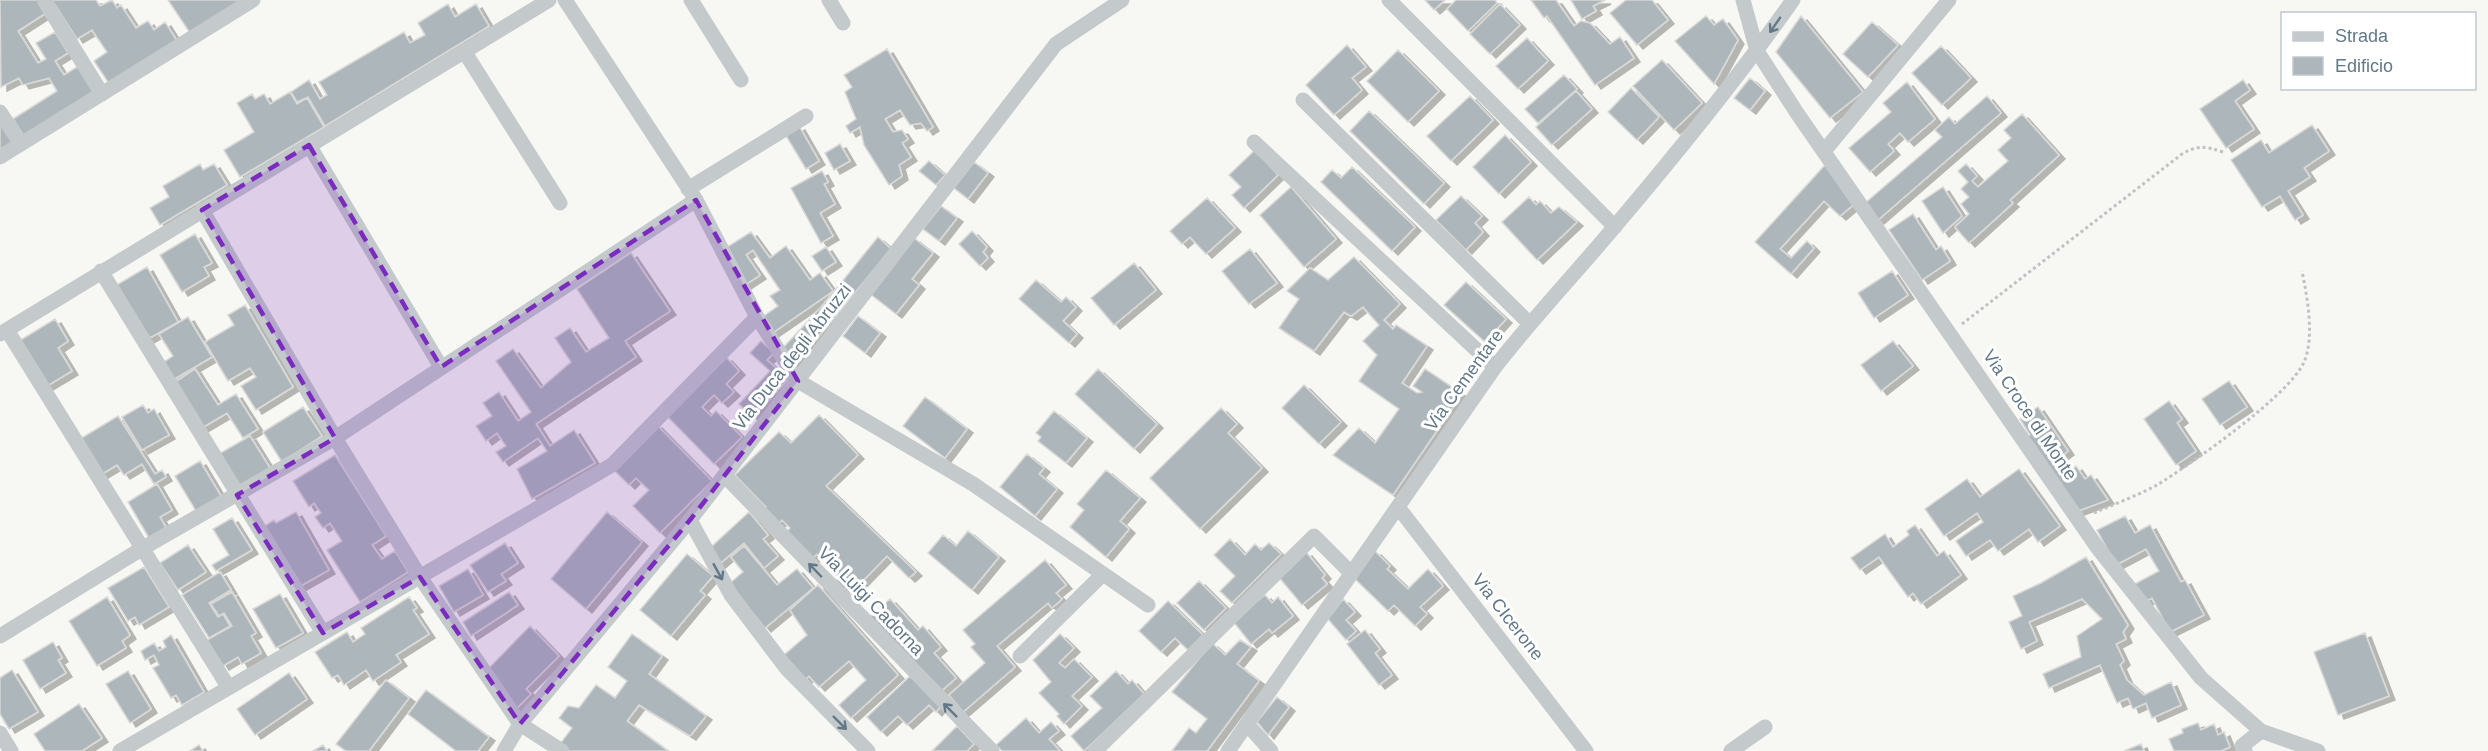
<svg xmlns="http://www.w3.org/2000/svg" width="2488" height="751" viewBox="0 0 2488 751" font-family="Helvetica,sans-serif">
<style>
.building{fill:#acb6bb;stroke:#d8d8d6;stroke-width:1.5;filter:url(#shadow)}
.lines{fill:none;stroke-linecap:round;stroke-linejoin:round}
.path{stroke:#bfc2c4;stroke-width:3;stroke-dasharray:3 3;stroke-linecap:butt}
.minor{stroke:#c4c9cc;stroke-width:15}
.oneway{stroke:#637987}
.marked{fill:#7b2cbf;fill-opacity:0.2;stroke:#7b2cbf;stroke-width:4.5;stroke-dasharray:12 8;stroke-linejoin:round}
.labels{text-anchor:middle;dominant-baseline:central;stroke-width:6;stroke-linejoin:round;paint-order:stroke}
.street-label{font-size:18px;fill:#637987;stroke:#fff}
</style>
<defs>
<filter id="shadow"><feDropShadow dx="6" dy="4" stdDeviation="0" flood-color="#0004"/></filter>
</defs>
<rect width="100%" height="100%" fill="#f7f7f3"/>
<path class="building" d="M0,0H37L46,13L18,31L38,63L46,59L36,43L55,32L68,53L55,61L64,75L82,64L99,92L24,136L13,119L57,91L49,78L23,85L19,78L1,87Z
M52,0H96L100,6L112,0L117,8L121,5L136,28L148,21L154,30L165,22L177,41L110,85L94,61L107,52L92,30L77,39Z
M168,0H243L190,33Z
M1425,0H1445L1434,10Z
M1456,0H1495L1497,3L1468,31L1447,9Z
M1531,0H1556L1574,26L1581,21L1590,23L1610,44L1620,37L1634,58L1595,85L1547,16L1544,18Z
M1571,0H1605L1593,6L1596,11L1582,19Z
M1626,0H1652L1668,20L1637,45L1610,13Z
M448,4L455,17L476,4L489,26L325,126L308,97L297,102L291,92L309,80L320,99L327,95L319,82L404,32L410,43L425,35L418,23Z
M1500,4L1520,25L1490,54L1470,34Z
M1706,16L1714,25L1723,19L1738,40L1714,84L1675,41Z
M1801,16L1863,92L1830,118L1776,52Z
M1872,22L1898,45L1868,77L1843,54Z
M1527,38L1548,61L1518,89L1496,66Z
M1347,45L1366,67L1352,78L1362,90L1334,115L1306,85Z
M1941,46L1971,78L1942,105L1912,73Z
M887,49L933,127L927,131L921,123L910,125L900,110L885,119L893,132L902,130L908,139L902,143L911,157L899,165L902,176L889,185L864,145L860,127L850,133L846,126L856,119L845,92L852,87L844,75Z
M1398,50L1439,91L1408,122L1367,81Z
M1662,60L1702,103L1674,130L1633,86Z
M1564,75L1577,89L1538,123L1525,109Z
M1750,78L1765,91L1750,110L1734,98Z
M2243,80L2250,90L2235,101L2254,129L2226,148L2200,109Z
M1907,82L1935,119L1908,142L1900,133L1888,144L1894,151L1870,172L1849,148L1891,112L1883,103Z
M1631,88L1659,117L1637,140L1608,112Z
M1576,91L1592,109L1552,145L1536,127Z
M290,92L297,104L307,98L324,127L240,177L224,150L254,132L237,103L252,94L255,99L264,94L270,104Z
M1470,96L1493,120L1451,161L1427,136Z
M1987,96L2001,113L1878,220L1864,204L1942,137L1935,130L1949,117L1955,124Z
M1369,111L1444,183L1424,204L1350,131Z
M2022,114L2059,155L2010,200L2013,203L1969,243L1955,227L1969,214L1961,204L1969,197L1961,189L1968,182L1958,171L1966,164L1977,176L1972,181L1978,187L2008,161L1998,150L2011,138L2004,130Z
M0,118L15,142L0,149Z
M2312,125L2329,151L2304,168L2310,177L2288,191L2303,215L2295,220L2280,196L2262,207L2231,160L2261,140L2269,153Z
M799,126L819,161L806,169L785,134Z
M1505,135L1531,162L1499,194L1473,167Z
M840,144L850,161L834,170L825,153Z
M1255,150L1278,175L1244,208L1232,195L1241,187L1229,175Z
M929,161L945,175L936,185L919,171Z
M974,162L988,173L968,199L954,188Z
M200,164L203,170L214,164L227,185L160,225L150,208L169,197L163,186Z
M1825,165L1853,205L1840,216L1824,201L1780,249L1791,258L1807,241L1814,248L1791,274L1755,242Z
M1352,167L1415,227L1392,251L1321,182L1332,170L1341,178Z
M822,171L828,182L824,184L835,204L820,213L833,236L821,243L791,188Z
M1291,187L1336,239L1304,267L1260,215Z
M1943,187L1962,216L1943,233L1922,201Z
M1461,196L1482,216L1475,223L1483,232L1466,250L1436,220Z
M1529,197L1536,205L1540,201L1551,213L1559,207L1577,222L1537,260L1502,222Z
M1207,198L1235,228L1206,254L1190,237L1182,244L1170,231Z
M941,206L957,218L939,241L923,229Z
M1913,214L1936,250L1941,246L1950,261L1922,280L1889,230Z
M972,231L987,247L983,252L988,258L980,266L959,244Z
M751,232L770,258L786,246L810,280L820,273L833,291L771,334L761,318L778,306L770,296L780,290L753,250L746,255L760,275L745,285L724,249Z
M195,234L212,263L204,267L209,276L182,292L160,255Z
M878,237L891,249L794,366L781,350L824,304Z
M914,238L933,253L912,279L919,285L896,314L869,293Z
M826,247L836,262L822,271L812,256Z
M1250,249L1277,283L1249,304L1222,271Z
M631,253L670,311L625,341L636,357L536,424L550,446L574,430L595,463L532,499L517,469L547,451L538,438L503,462L496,452L506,446L497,433L486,441L476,426L492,416L483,403L499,392L518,421L531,412L496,361L513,349L541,388L571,362L555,338L570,328L586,352L609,338L577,289Z
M1354,257L1400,304L1384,320L1393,329L1396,325L1427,346L1402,383L1417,393L1422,392L1413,386L1425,369L1462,394L1393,495L1333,455L1359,428L1375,443L1399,409L1359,381L1377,355L1363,341L1379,325L1363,307L1351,316L1344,312L1314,351L1279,328L1299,299L1287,291L1310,268L1328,280Z
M1134,263L1156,290L1114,325L1091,298Z
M147,267L178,322L146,340L115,286Z
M1892,271L1908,295L1874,318L1858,293Z
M1036,280L1061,302L1066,297L1076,307L1063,321L1077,334L1069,343L1019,299Z
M1466,282L1506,319L1485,342L1444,305Z
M245,305L293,387L256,410L241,386L256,377L250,368L228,381L205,342L234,325L228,315Z
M858,316L880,333L865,353L843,336Z
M188,317L212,357L171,381L161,364L173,356L159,334Z
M55,319L68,341L58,348L72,371L47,386L19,341Z
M761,341L774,353L767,360L788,379L753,417L739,404L770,371L750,353Z
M1893,341L1913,366L1881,391L1861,365Z
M726,357L739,371L726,384L734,392L722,403L714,395L702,407L711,416L716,411L742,437L714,464L666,415Z
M195,369L218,405L236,394L258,429L243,438L227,413L200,429L172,384Z
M1098,369L1157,424L1134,449L1075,394Z
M2229,381L2247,407L2220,425L2202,399Z
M1304,385L1341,422L1319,444L1282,408Z
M925,397L967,429L945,458L903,426Z
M2169,401L2182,419L2177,423L2196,451L2176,465L2144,419Z
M143,405L148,413L154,409L169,435L142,450L122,417Z
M303,407L322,436L282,462L263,432Z
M2038,407L2068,451L2060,457L2070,471L2076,466L2085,479L2091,475L2108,500L2078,511L2026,437L2030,435L2020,419Z
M1221,408L1237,424L1228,433L1262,468L1200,529L1150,478Z
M1054,411L1087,438L1066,463L1038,441L1041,437L1036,433Z
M819,415L858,455L826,486L916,572L909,578L887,556L850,594L836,581L839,577L817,554L811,560L785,534L790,528L782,520L776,526L761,511L766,507L735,475L779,432L791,443Z
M118,416L155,474L162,470L166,477L154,484L142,464L124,475L117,465L102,474L80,439Z
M656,424L712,481L660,533L633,506L649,490L636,478L629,485L612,468Z
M250,436L270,468L237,488L217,455Z
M1027,454L1044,468L1039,474L1057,489L1035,516L1000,487Z
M335,455L386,536L372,545L382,559L395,551L408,572L360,602L327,550L342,541L330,523L323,528L315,517L321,513L314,503L309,507L293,481Z
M200,461L221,496L196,511L175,476Z
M2019,469L2060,526L2038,542L2029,529L1998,551L1990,540L1966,556L1956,541L1983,522L1977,513L1944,536L1925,509L1967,479L1980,497Z
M1106,470L1140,498L1120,521L1129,529L1106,557L1070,527L1084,510L1077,504Z
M157,484L172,510L160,517L166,528L149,538L128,502Z
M296,512L329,570L297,588L263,527L274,520L276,523Z
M607,512L642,542L586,609L551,579Z
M749,512L768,535L763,539L778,556L764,568L744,543L717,566L709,549Z
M2125,516L2135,533L2150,525L2181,582L2185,580L2204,615L2170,632L2152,598L2145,602L2133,585L2159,571L2146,549L2116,565L2097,530Z
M232,518L252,550L216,571L212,565L229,555L213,529Z
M1915,525L1937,556L1944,551L1961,575L1921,604L1913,593L1908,597L1879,557L1860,570L1851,558L1885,534L1893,547L1909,535L1907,531Z
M968,531L999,557L972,590L928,553L943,535L956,546Z
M1230,539L1245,555L1255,544L1261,550L1269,543L1281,554L1232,603L1220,591L1235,576L1214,555Z
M505,543L518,563L501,574L506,581L488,592L470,565Z
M188,545L206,572L178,590L160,563Z
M744,546L777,585L797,569L813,588L765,628L729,584L743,572L731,557Z
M1375,551L1390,566L1387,569L1408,589L1428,569L1443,586L1420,607L1427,614L1415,626L1394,605L1388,611L1353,577Z
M1306,552L1325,575L1322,578L1327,584L1302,605L1278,576Z
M687,554L713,576L700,591L705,595L671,636L640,610Z
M2086,557L2128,625L2123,632L2126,639L2116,644L2124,661L2120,665L2127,680L2144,695L2171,682L2181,705L2152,718L2146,703L2133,709L2128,698L2117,703L2100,665L2049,688L2043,674L2081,657L2077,636L2102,619L2082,599L2029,622L2037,641L2021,649L2009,622L2022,616L2013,596L2041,583Z
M1045,560L1066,585L1056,593L1062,599L1052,608L1048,603L997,646L1015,667L963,712L949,695L985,663L971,647L975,644L963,630Z
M144,567L169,607L139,625L135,617L128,621L108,588Z
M468,569L483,595L454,612L439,586Z
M220,572L231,590L209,603L218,617L223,614L230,626L209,638L182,595Z
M1199,581L1226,608L1204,630L1177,603Z
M818,585L898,675L851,718L839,705L866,680L849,661L819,687L809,676L806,679L784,655L807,635L790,610Z
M232,592L256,633L251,636L261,653L242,664L238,657L223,666L207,640L232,626L224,613L219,616L211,604Z
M509,592L518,605L471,636L463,622Z
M280,594L303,633L276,648L253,609Z
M1265,595L1272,603L1278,597L1293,616L1272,633L1269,629L1251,644L1233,621Z
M107,597L130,635L122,641L126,648L97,666L69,621Z
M409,597L417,608L413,610L429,634L396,655L401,662L373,681L366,670L344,685L338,675L332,678L315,652L347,632L353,642L365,634L361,628Z
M890,599L918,630L923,626L941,647L934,653L956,678L938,694L869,618Z
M1343,599L1355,612L1346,620L1356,631L1346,640L1328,619Z
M1168,601L1203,635L1188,650L1175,638L1161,652L1139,631Z
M530,626L559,656L526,689L531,694L516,709L487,670Z
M1365,630L1380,649L1375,653L1392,675L1379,685L1347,644Z
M2365,633L2389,696L2338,715L2314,652Z
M632,634L662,656L649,674L706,716L690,736L639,705L627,721L668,751H569L560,744L572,728L559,718L568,706L579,708L596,685L615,698L627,681L608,667Z
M1060,634L1074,648L1059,663L1065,668L1074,659L1092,677L1072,696L1082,706L1064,724L1057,716L1059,714L1039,693L1051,682L1033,660Z
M171,635L204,692L182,705L176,695L171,698L153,668L159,665L154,655L145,660L141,651L154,643L159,651L166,647L163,641Z
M1240,640L1251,647L1237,664L1259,681L1207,751H1172L1189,728L1196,733L1207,719L1172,692L1212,643L1225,655Z
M53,642L62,658L58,660L66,673L40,689L23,660Z
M12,670L38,712L9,729L0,714V678Z
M128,671L151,709L130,723L106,684Z
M1116,671L1128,684L1132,680L1144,694L1084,751L1071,736L1102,708L1090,696Z
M289,673L307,699L255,735L237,709Z
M910,676L940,707L936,712L929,705L907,725L898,716L881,732L867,717Z
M386,680L409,698L369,751H346L336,744Z
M426,690L489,737L478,751H456L408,714Z
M1277,697L1289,707L1268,735L1257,722Z
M79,704L102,738L82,751H45L34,734Z
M1026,718L1039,733L1051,722L1059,731L1049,739L1060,751H1002L996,745Z
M2198,723L2201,730L2214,724L2218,735L2224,732L2230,747L2221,751H2174L2169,739L2183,733L2182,729Z
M957,726L974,744L967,751H932Z
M2141,744L2144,751H2124Z
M199,745L203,751H190Z
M323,745L327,751H313Z"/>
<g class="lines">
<path class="path" d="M1962,324L2182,154C2197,145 2206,146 2223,152
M2094,513C2114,504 2137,496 2157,485C2191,464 2290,395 2304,362C2315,337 2307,296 2302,271"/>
<path class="minor" d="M44,0L102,94
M565,0L696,200L757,317L798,381L973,484L1148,605
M691,0L741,80
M829,0L843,23
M1389,0L1615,227
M1743,0L1757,51L1797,113L2097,547L2201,678L2261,731L2318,751
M464,51L560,203
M1303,100L1529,323
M0,112L21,144
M1254,142L1495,367
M309,145L441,367
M1825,150L1949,0
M0,157L253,0
M688,189L806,116
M202,210L335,438L420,577L520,724L562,751
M101,271L323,633
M7,330L229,688
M0,334L549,0
M725,476L992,751
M1398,507L1586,751
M690,520L731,595L787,669L868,751
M0,636L143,548L335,438L696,200
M1020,656L1103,574
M1247,724L1271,751
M0,733L11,751
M120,751L612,465L757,317
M504,751L520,724L690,520L1056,44L1122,0
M1095,751L1314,536L1350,572
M1228,751L1495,367C1533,318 1576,273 1616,225C1678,152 1738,78 1793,0
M1731,751L1765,727
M2245,751L2242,746L2261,731"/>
</g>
<defs><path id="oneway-shaft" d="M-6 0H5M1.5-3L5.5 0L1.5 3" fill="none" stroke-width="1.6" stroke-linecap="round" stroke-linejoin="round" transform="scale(1.5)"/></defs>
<g class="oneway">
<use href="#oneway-shaft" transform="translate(1775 25) rotate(125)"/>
<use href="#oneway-shaft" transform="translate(815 570) rotate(-134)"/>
<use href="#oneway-shaft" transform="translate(718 572) rotate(61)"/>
<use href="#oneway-shaft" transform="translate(950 710) rotate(-135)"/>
<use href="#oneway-shaft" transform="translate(840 723) rotate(45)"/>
</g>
<path class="marked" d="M309,145L441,367L696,200L798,381L690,520L520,724L420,577L323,633L237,495L335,438L202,210Z"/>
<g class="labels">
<g class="street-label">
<text transform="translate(792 357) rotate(-52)">Via Duca degli Abruzzi</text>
<text transform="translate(1464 380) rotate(-54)">Via Cementare</text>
<text transform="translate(2030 415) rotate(56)">Via Croce di Monte</text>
<text transform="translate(871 601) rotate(46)">Via Luigi Cadorna</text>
<text transform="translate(1508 617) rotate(52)">Via CIcerone</text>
</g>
</g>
<rect x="2281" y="12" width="195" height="78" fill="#ffffff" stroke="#c1c9cf" stroke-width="1.5"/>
<rect x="2293" y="32" width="30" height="9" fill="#c4c9cc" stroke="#c1c9cf" stroke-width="1.5"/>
<text x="2335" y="42" font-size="18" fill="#637987">Strada</text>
<rect x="2293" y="57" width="30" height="18" fill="#acb6bb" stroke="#c1c9cf" stroke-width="1.5"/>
<text x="2335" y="72" font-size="18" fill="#637987">Edificio</text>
</svg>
